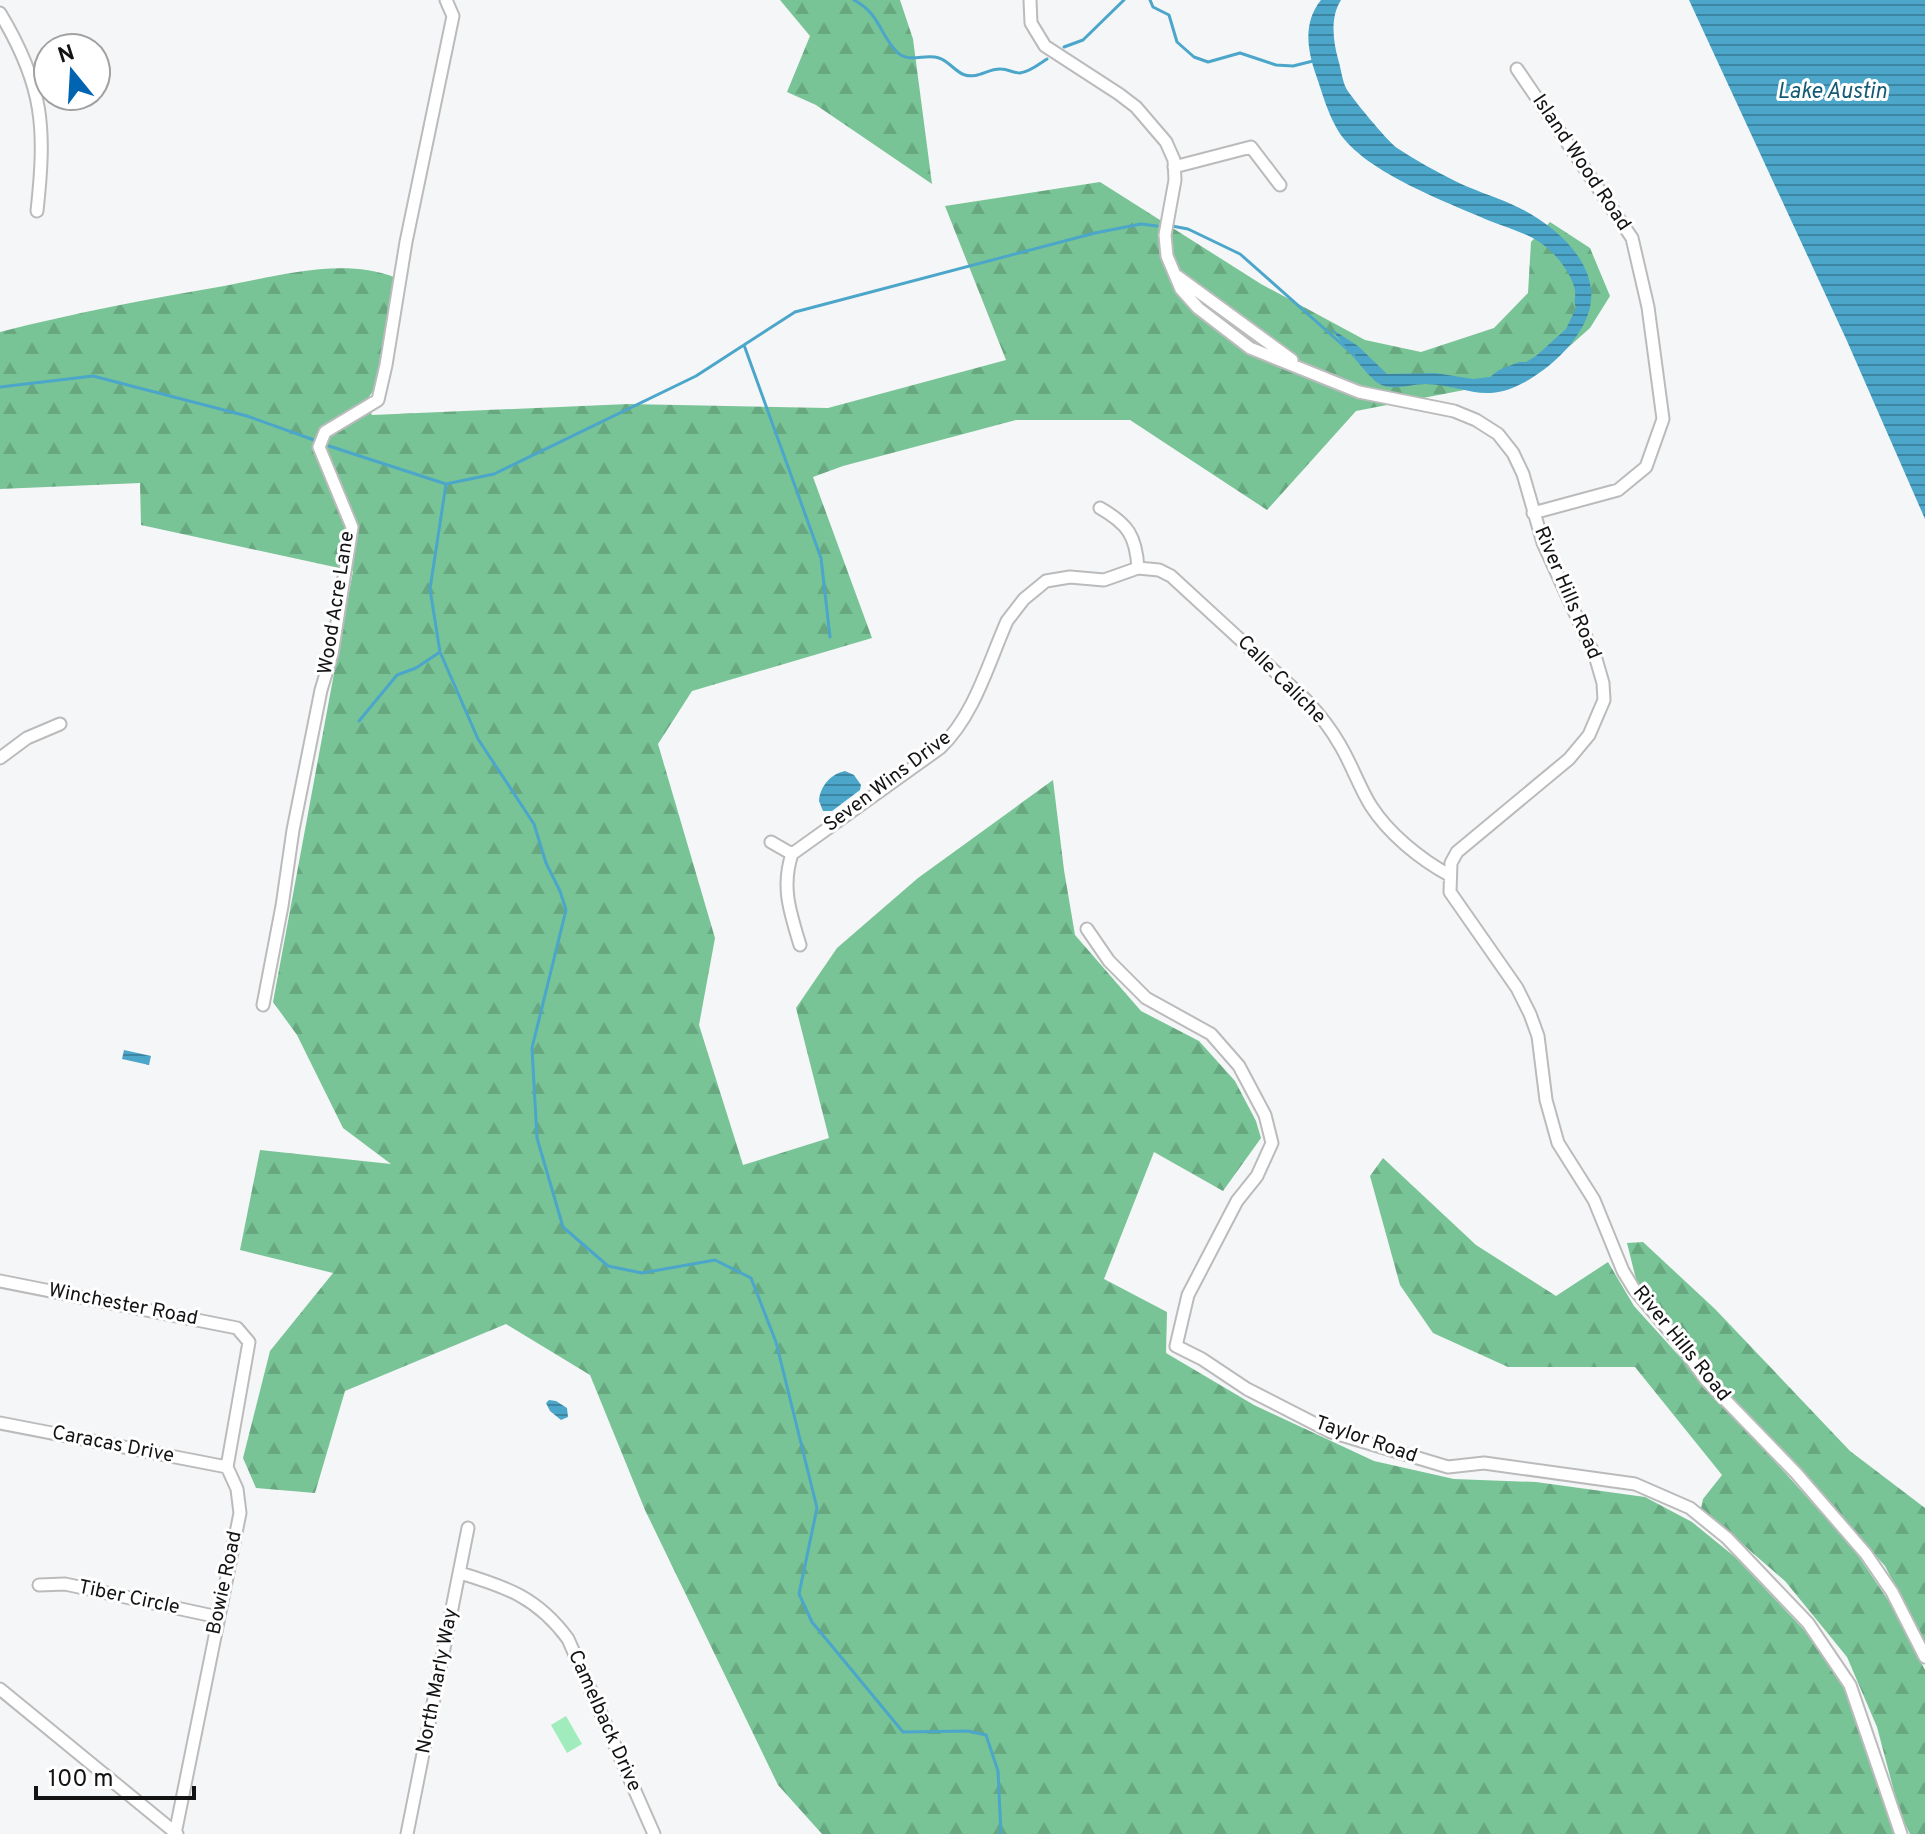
<svg xmlns="http://www.w3.org/2000/svg" width="1925" height="1834" viewBox="0 0 1925 1834" font-family="Overpass,sans-serif">
<style>
.forest{fill:url(#forest-firs)}
.park{fill:#a0ecbd}
.water{fill:url(#water-rules)}
.lines{fill:none;stroke-linecap:round;stroke-linejoin:round}
.stream{stroke:#4ba6ca;stroke-width:3}
.minor-casing{stroke:#bbbbbc;stroke-width:15}
.minor{stroke:#fff;stroke-width:11}
.labels{text-anchor:middle;dominant-baseline:central;stroke-width:6;stroke-linejoin:round;paint-order:stroke}
.street-label{font-size:20px;fill:#131313;stroke:#fff}
.water-label{font-size:22px;font-style:italic;fill:#135b74;stroke:#fff}
</style>
<defs>
<pattern id="forest-firs" width="22" height="20" patternUnits="userSpaceOnUse" patternTransform="scale(2)"><rect width="22" height="20" fill="#78c496"/><path d="M5 1l3.5 6h-7zM16 11l3.5 6h-7z" fill="#67a880"/></pattern>
<pattern id="water-rules" width="6" height="5" patternUnits="userSpaceOnUse" patternTransform="scale(2)"><rect width="6" height="5" fill="#4ba6ca"/><path d="M0 2.5h6" fill="none" stroke="#3d86a3"/></pattern>
</defs>
<rect width="100%" height="100%" fill="#f5f6f7"/>
<path class="forest" d="M780,0H900L913,39L932,184L816,105L787,92L810,36Z
M1100,182L1261,284L1365,340L1421,352L1494,328L1528,293L1531,242L1550,222L1590,248L1610,296L1590,328L1555,359L1490,385L1356,411L1267,510L1130,420H1016L843,466L813,477L872,638L692,691L658,744L715,938L699,1025L743,1165L829,1138L796,1008L837,948L918,878L1053,780L1064,870L1075,935L1141,1011L1199,1041L1235,1081L1256,1121L1261,1138L1223,1191L1154,1152L1104,1279L1167,1312L1166,1353L1254,1405L1374,1461L1454,1479L1536,1482L1645,1497L1692,1522L1735,1557L1805,1631L1846,1690L1894,1834H822L778,1785L645,1510L590,1375L506,1324L345,1391L315,1493L256,1488L243,1458L270,1351L333,1273L240,1250L260,1150L391,1164L343,1128L297,1035L273,1002L353,571L141,525L140,483L0,489V332C74,313 148,299 224,286C277,276 342,257 394,277L376,387L366,401L372,415L628,404L828,408L1006,360L945,206Z
M1383,1158L1476,1245L1556,1296L1608,1262L1634,1306L1853,1548L1892,1606L1925,1670V1834H1910L1900,1814L1877,1727L1847,1657L1785,1581L1701,1508L1703,1499L1722,1475L1635,1367H1508L1433,1333L1400,1285L1370,1176Z
M1643,1242L1715,1309L1850,1451L1925,1508V1643L1885,1566L1709,1371L1637,1283L1627,1243Z"/>
<path class="park" d="M566,1716L582,1744L567,1753L551,1725Z"/>
<path class="water" d="M1321,0H1341C1330,17 1333,40 1338,59C1341,68 1342,80 1346,88C1350,96 1389,143 1397,148C1415,160 1435,171 1455,181C1473,190 1493,196 1511,204C1553,222 1607,267 1587,317C1576,344 1550,368 1525,382C1483,405 1466,385 1425,384C1410,384 1391,392 1378,383C1366,375 1341,340 1330,328L1358,346L1387,374L1435,373L1473,379L1490,377L1499,370L1519,362H1526L1536,356L1566,329L1576,308C1573,300 1576,299 1575,291C1573,276 1557,255 1545,246C1528,233 1510,229 1490,221C1447,202 1358,170 1336,127C1327,111 1322,92 1316,75C1307,50 1303,22 1321,0Z
M1689,0H1925V519L1847,341Z
M845,771L854,775L861,785L860,790L832,811H823L819,801C820,786 831,774 845,771Z
M124,1050L151,1056L149,1065L122,1059Z
M549,1400L556,1401L567,1408L568,1417L561,1420L550,1411L546,1403Z"/>
<g class="lines">
<path class="stream" d="M854,0C881,15 878,32 897,52C909,64 925,53 939,58C949,61 955,72 965,75C978,79 989,68 1001,69C1008,69 1013,73 1020,73C1030,72 1039,64 1047,59
M1150,0L1153,7L1169,15L1177,42L1194,57L1208,62L1240,53L1276,65L1293,66L1313,61
M1064,47L1083,40L1124,0
M1172,226L1188,229L1240,254L1354,355
M744,345L821,558L830,637
M0,387L93,376L247,416L314,440
M329,446L446,484L494,474L696,376L795,312L1095,233L1141,224L1157,226
M446,484L430,589L440,652L478,739L534,824L546,863L560,891L566,910L532,1048L537,1138L563,1227L608,1266L642,1273L715,1260L751,1278L776,1342L817,1508L799,1594L812,1622L903,1732L968,1731L986,1735L998,1771L1001,1834
M359,721L397,675L416,668L440,652"/>
<g class="minor-casing">
<path id="minor" d="M1030,0L1031,23L1045,46L1119,94L1136,107L1166,142L1174,160L1175,180L1165,235L1167,256L1181,289L1198,308L1250,348L1359,392L1454,411L1476,420L1498,434L1513,453L1523,474L1543,543L1596,659L1603,683L1604,700L1589,735L1569,759L1457,852L1451,863L1450,892L1517,988L1530,1014L1538,1036L1546,1100L1558,1143L1594,1200L1623,1271L1634,1289L1681,1345L1706,1380L1796,1473L1866,1554L1892,1592L1925,1657
M0,13C44,86 46,128 37,211
M1517,69L1632,238L1648,307L1663,419L1646,467L1618,490L1533,513
M1174,167L1251,147L1280,185
M1177,276L1292,360
M1100,508C1128,524 1136,536 1138,568L1159,570L1171,576L1307,701C1320,715 1331,729 1340,745C1352,765 1359,787 1371,806C1389,834 1420,859 1449,875
M0,758L27,738L60,724
M771,842L792,854
M1087,929L1109,961L1146,998L1211,1034L1239,1066L1265,1115L1272,1143L1257,1176L1237,1201L1188,1295L1176,1346L1202,1359L1247,1389L1331,1432L1448,1467L1484,1463L1635,1484L1690,1508L1727,1538L1808,1623L1850,1685L1901,1834
M800,945C790,912 781,887 792,854L940,748C974,716 988,664 1007,621L1024,599L1046,581L1070,577L1104,580L1138,568
M263,1005L282,906L293,830L321,690L332,654L352,527L319,447L325,432L378,400L386,365L406,242L453,16L446,0
M0,1281L237,1328L249,1342L227,1467L237,1489L240,1513L175,1834
M0,1423L227,1467
M460,1573C507,1587 538,1598 568,1639L654,1834
M39,1585L65,1584L218,1617
M0,1689L177,1834
M407,1834L468,1528"/>
</g>
<use href="#minor" class="minor"/>
</g>
<g class="labels">
<g class="street-label">
<text transform="translate(1581 163) rotate(56)">Island Wood Road</text>
<text transform="translate(1567 593) rotate(67)">River Hills Road</text>
<text transform="translate(337 603) rotate(-81)">Wood Acre Lane</text>
<text transform="translate(1281 680) rotate(45)">Calle Caliche</text>
<text transform="translate(888 782) rotate(-37)">Seven Wins Drive</text>
<text transform="translate(123 1305) rotate(11)">Winchester Road</text>
<text transform="translate(1681 1344) rotate(51)">River Hills Road</text>
<text transform="translate(1366 1440) rotate(19)">Taylor Road</text>
<text transform="translate(113 1445) rotate(11)">Caracas Drive</text>
<text transform="translate(225 1583) rotate(-78)">Bowie Road</text>
<text transform="translate(129 1598) rotate(12)">Tiber Circle</text>
<text transform="translate(438 1681) rotate(-79)">North Marly Way</text>
<text transform="translate(604 1721) rotate(66)">Camelback Drive</text>
</g>
<g class="water-label">
<text x="1832" y="92">Lake Austin</text>
</g>
</g>
<g transform="translate(72 72) rotate(342)"><circle r="38" fill="#ffffff" stroke="#a1a1a1" stroke-width="2"/>
<path d="M0-6L14 30L0 20L-14 30Z" fill="#0064b1"/>
<text y="-12" font-size="22" font-weight="bold" text-anchor="middle" fill="#131313">N</text>
</g>
<path d="M36 1786v12h158v-12" fill="none" stroke="#131313" stroke-width="4"/>
<text x="48" y="1786" font-size="24" fill="#131313" stroke="#ffffff" stroke-width="6" paint-order="stroke">100 m</text>
</svg>
